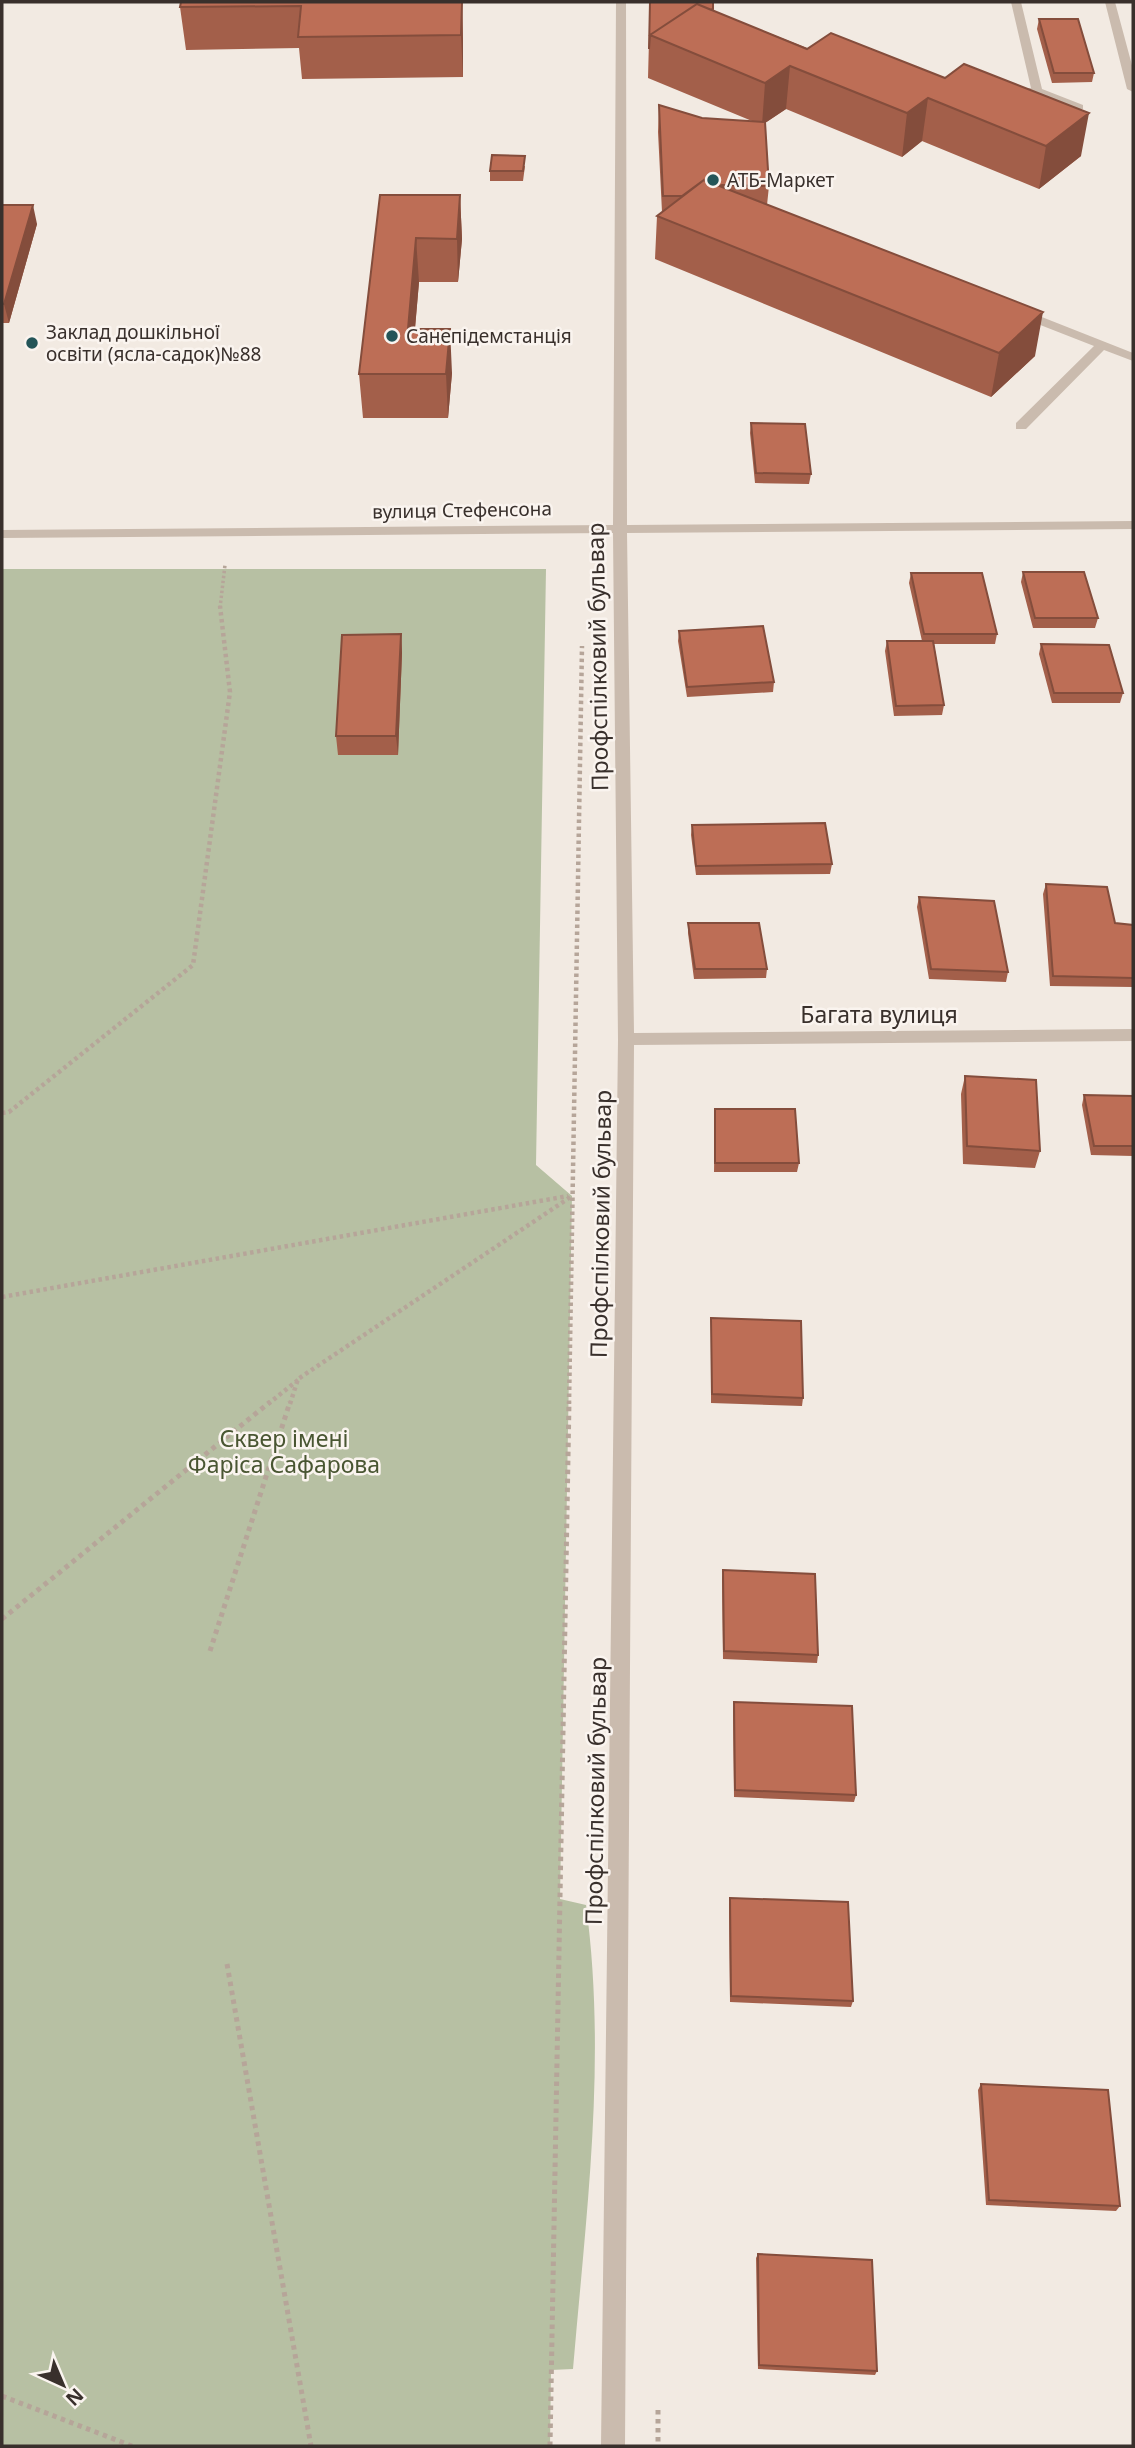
<svg xmlns="http://www.w3.org/2000/svg" width="1135" height="2448" viewBox="0 0 1135 2448" font-family="'Noto Sans',sans-serif">
<style>
.green{fill:#b7c0a3}
.lines{fill:none;stroke-linecap:round;stroke-linejoin:round}
.path-far2{stroke:#b6a599;stroke-width:3.5;stroke-dasharray:2.5 2.5;stroke-linecap:butt}
.path-far1{stroke:#b6a599;stroke-width:4.5;stroke-dasharray:3.5 3.5;stroke-linecap:butt}
.path{stroke:#b6a599;stroke-width:5;stroke-dasharray:4.5 4.5;stroke-linecap:butt}
.minor{fill:#cabbae;fill-rule:evenodd}
.wall{fill:#a35f4a}
.shaded-wall{fill:#844d3c}
.building{fill:#bd6e56;stroke:#844d3c;stroke-width:2}
.poi-dot{fill:#245558;stroke:#faf4ef;stroke-width:2.5}
.labels{text-anchor:middle;dominant-baseline:central;stroke-width:5;stroke-linejoin:round;paint-order:stroke}
.far-poi-label{font-size:19px;fill:#39302c;stroke:#faf4ef;text-anchor:start}
.far-street-label{font-size:19px;fill:#39302c;stroke:#faf4ef}
.street-label{font-size:23px;fill:#39302c;stroke:#faf4ef}
.park-label{font-size:23px;fill:#495632;stroke:#faf4ef}
</style>
<rect width="100%" height="100%" fill="#f2eae2"/>
<path class="green" d="M2,569H546L536,1165L572,1196L560,1899L586,1905C607,2059 586,2215 573,2369L551,2370L550,2446H2Z"/>
<g class="lines">
<path class="path-far2" d="M220,608L225,565"/>
<path class="path-far1" d="M2,1113L9,1112L193,965L230,692L220,606
M2,1297L568,1196
M268,1404L298,1380
M290,1404L298,1379L572,1196
M569,1404L582,646"/>
<path class="path" d="M2,1619L270,1402
M210,1651L290,1402
M227,1964L311,2446
M2,2396L132,2446
M658,2410V2446
M550,2446L569,1402"/>
<path class="minor" d="M616,2H626L627,525L1133,521V529L627,533L634,1033L1133,1029V1041L634,1045L625,2446H601L618,1040L613,533L2,538V530L613,525Z
M1011,2H1021L1042,89L1083,105V109C1066,111 1051,97 1034,94C1024,93 1015,97 1006,91L1012,88H1031Z
M1105,2H1115L1133,69V92L1127,89Z
M1019,308L1133,353V361L1104,350L1026,429H1016V423L1094,346L1015,315V309Z"/>
</g>
<path class="wall" d="M462,2L463,41V77L302,79L299,48L186,50L180,7Z
M650,2L713,11L1081,156L1039,189L922,141L902,157L786,109L765,123L769,186L767,205L1035,356L991,397L655,259L657,216L662,212L658,132L659,105L702,118L752,121L648,78Z
M1039,19L1094,73L1092,82L1052,83L1037,29Z
M525,166L523,181H490V171Z
M380,195H460L462,239L458,282H419L415,329L452,373L448,418H363L359,374Z
M2,205L37,224L9,323H2Z
M751,423L811,474L809,484L755,483L750,433Z
M1023,572L1098,618L1095,628H1033L1021,582Z
M911,573L997,634L995,644H934L944,705L942,715L894,716L885,651L887,641H922L909,583Z
M679,631L774,682L773,692L687,697L678,641Z
M401,634L402,653L398,755H338L336,736Z
M1041,644L1123,693L1120,703H1052L1039,654Z
M692,825L832,864L830,874L696,875L691,835Z
M1046,884L1115,923L1133,925V987L1050,986L1043,894Z
M919,897L1008,972L1006,982L929,979L917,907Z
M688,923L767,969L766,978L694,979L688,933Z
M965,1076L1040,1151L1035,1168L963,1164L961,1094Z
M1084,1095L1133,1096V1156L1091,1155L1082,1105Z
M715,1109L799,1163L797,1172H714Z
M711,1318L803,1398L802,1406L711,1403Z
M723,1570L818,1655L817,1663L723,1659L722,1578Z
M734,1702L856,1795L854,1802L734,1797L733,1709Z
M730,1898L853,2001L851,2007L730,2002L729,1904Z
M981,2084L1120,2206L1116,2211L986,2205L978,2090Z
M758,2254L877,2371L875,2375L758,2369L756,2258Z"/>
<path class="shaded-wall" d="M462,2L463,41V77L461,35Z
M790,66L786,109L762,125L765,83Z
M928,98L922,141L902,157L907,113Z
M1089,113L1081,156L1039,189L1046,146Z
M460,195L462,239L458,282L457,239Z
M33,205L37,224L9,323L4,304Z
M416,238L419,282L411,373L408,329Z
M1043,312L1035,356L991,397L999,353Z
M450,329L452,373L448,418L446,374Z
M401,634L402,653L398,755L396,736Z"/>
<path class="building" d="M181,2H462L461,35L298,37L301,6L180,7Z
M650,2H713V9L711,10L697,4L650,35L649,49Z
M697,4L807,49L831,33L945,78L964,64L1089,113L1046,146L928,98L907,113L790,66L765,83L650,35Z
M1039,19H1078L1094,73H1054Z
M659,105L702,118L765,122L769,186L722,185L720,186L704,180L682,196H663Z
M492,155L525,156L523,171H490Z
M704,180L1043,312L999,353L657,216Z
M380,195H460L457,239L416,238L408,329H450L446,374H359Z
M2,205H33L4,304H2Z
M751,423L805,424L811,474L756,473Z
M1023,572H1084L1098,618H1035Z
M911,573H982L997,634H924Z
M763,626L774,682L687,687L679,631Z
M401,634L396,736H336L342,635Z
M887,641H933L944,705L896,706Z
M1041,644L1109,645L1123,693H1054Z
M825,823L832,864L696,866L692,825Z
M1046,884L1107,887L1115,923L1133,925V978L1053,976Z
M919,897L994,901L1008,972L931,969Z
M688,923H759L767,969H695Z
M965,1076L1036,1080L1040,1151L967,1146Z
M1084,1095L1133,1096V1146H1094Z
M715,1109H795L799,1163H715Z
M711,1318L801,1321L803,1398L712,1394Z
M723,1570L815,1574L818,1655L724,1651Z
M734,1702L852,1706L856,1795L735,1790Z
M730,1898L848,1902L853,2001L731,1996Z
M981,2084L1108,2090L1120,2206L989,2200Z
M758,2254L872,2260L877,2371L759,2365Z"/>
<g class="poi-dot">
<circle cx="713" cy="180" r="7"/>
<circle cx="392" cy="336" r="7"/>
<circle cx="32" cy="343" r="7"/>
</g>
<g class="labels">
<g class="far-poi-label">
<text x="727" y="180">АТБ-Маркет</text>
<text x="46" y="332">Заклад дошкільної<tspan x="46" dy="22">освіти (ясла-садок)№88</tspan></text>
<text x="406" y="336">Санепідемстанція</text>
</g>
<g class="far-street-label">
<text transform="translate(462 510) rotate(-1)">вулиця Стефенсона</text>
</g>
<g class="street-label">
<text transform="translate(597 657) rotate(-91)">Профспілковий бульвар</text>
<text x="879" y="1014">Багата вулиця</text>
<text transform="translate(600 1224) rotate(-89)">Профспілковий бульвар</text>
<text transform="translate(595 1791) rotate(-89)">Профспілковий бульвар</text>
</g>
<g class="park-label">
<text x="284" y="1438">Сквер імені<tspan x="284" dy="26">Фаріса Сафарова</tspan></text>
</g>
</g>
<rect width="1135" height="2448" fill="none" stroke="#39302c" stroke-width="7"/>
<g transform="translate(63 2385) rotate(136)" stroke="#faf4ef" stroke-width="5" paint-order="stroke">
<path d="M0-5L12 26L0 18L-12 26Z" fill="#39302c"/>
<text y="-10" font-size="19" font-weight="bold" text-anchor="middle" fill="#39302c">N</text>
</g>
</svg>
